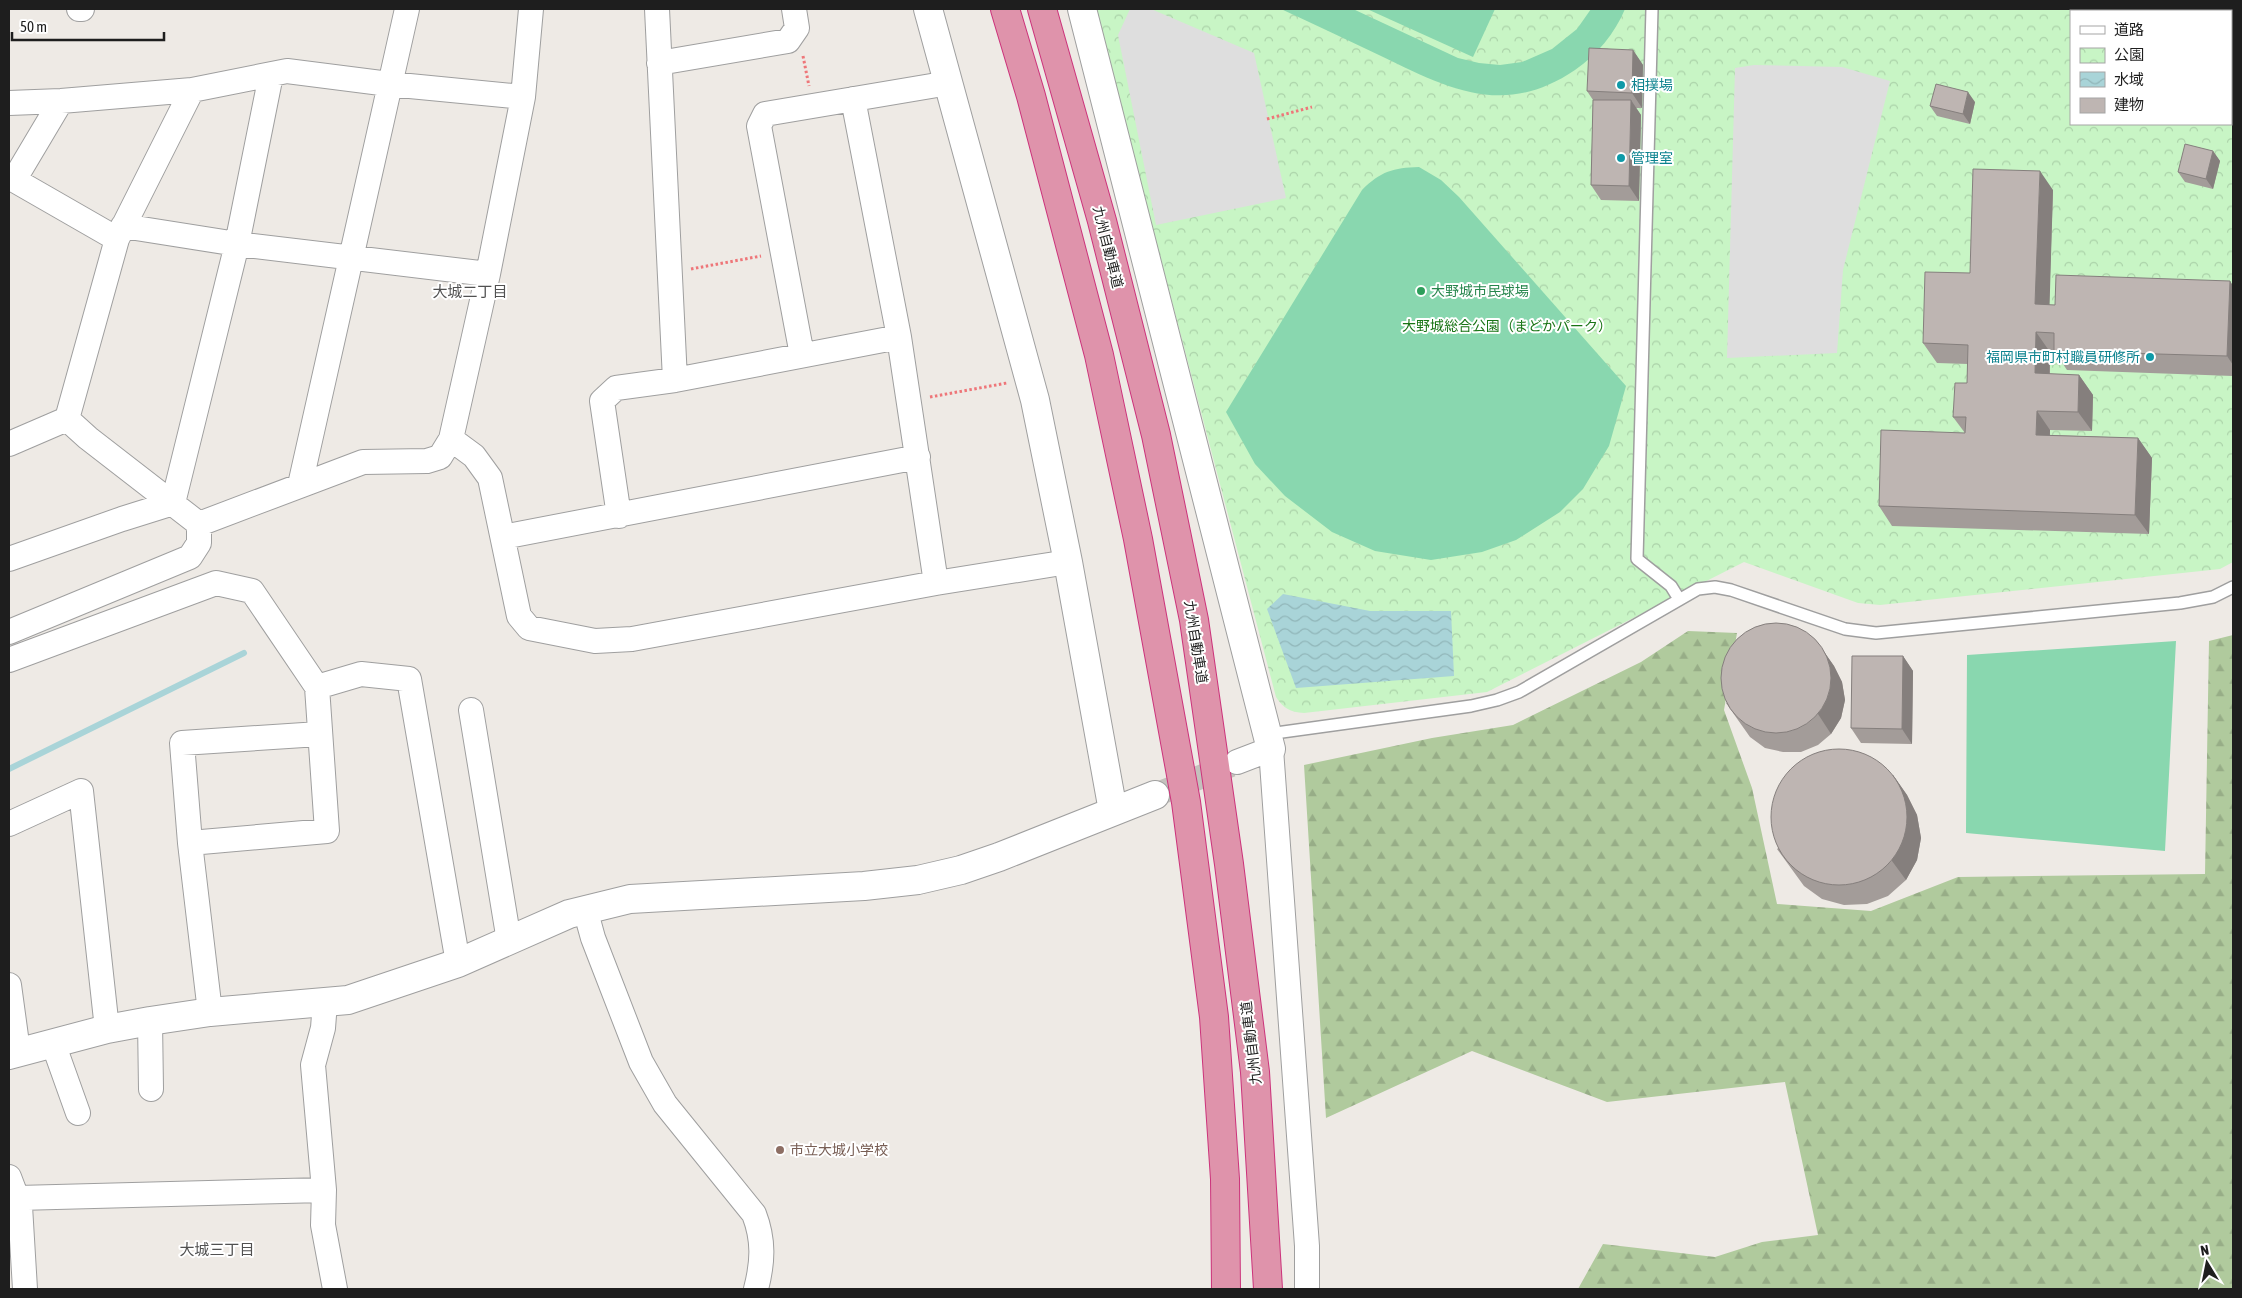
<svg xmlns="http://www.w3.org/2000/svg" width="2242" height="1298" viewBox="0 0 2242 1298" font-family="'Asap Condensed','Noto Sans JP',sans-serif">
<style>
.forest{fill:url(#forest-firs)}
.park{fill:url(#park-crowns);fill-rule:evenodd}
.pitch{fill:#89d7af}
.parking{fill:#dedede}
.water{fill:url(#water-waves)}
.lines{fill:none;stroke-linecap:round;stroke-linejoin:round}
.stream{stroke:#a9d4d8;stroke-width:6}
.minor-tunnel{stroke:#c4c1bd;stroke-width:24;stroke-dasharray:24 12;stroke-linecap:butt}
.service-casing{stroke:#9f9f9f;stroke-width:14}
.minor-casing{stroke:#9f9f9f;stroke-width:26}
.tertiary-casing{stroke:#9f9f9f;stroke-width:30}
.motorway-casing{stroke:#cc337b;stroke-width:30}
.path{stroke:#ee7679;stroke-width:3;stroke-dasharray:2.5 2.5;stroke-linecap:butt}
.service{stroke:#fff;stroke-width:11}
.minor{stroke:#fff;stroke-width:24}
.tertiary{stroke:#fff;stroke-width:28}
.motorway{stroke:#df93ab;stroke-width:28}
.wall{fill:#a39c99}
.shaded-wall{fill:#857f7d}
.building{fill:#beb5b2;stroke:#857f7d}
.culture-dot{fill:#0f9aa8;stroke:#fff;stroke-width:2}
.leisure-dot{fill:#2e9e5b;stroke:#fff;stroke-width:2}
.education-dot{fill:#8d6e63;stroke:#fff;stroke-width:2}
.labels{text-anchor:middle;dominant-baseline:central;stroke-width:4;stroke-linejoin:round;paint-order:stroke}
.culture-label{font-size:14px;fill:#0d838f;stroke:#fff;text-anchor:start}
.street-label{font-size:14px;fill:#1e1e1e;stroke:#fff}
.leisure-label{font-size:14px;fill:#27864d;stroke:#fff;text-anchor:start}
.park-label{font-size:14px;fill:#197415;stroke:#fff}
.education-label{font-size:14px;fill:#785e54;stroke:#fff;text-anchor:start}
.neighbourhood-label{font-size:15px;fill:#515151;stroke:#fff}
</style>
<defs>
<pattern id="forest-firs" width="22" height="20" patternUnits="userSpaceOnUse" patternTransform="scale(1.25)"><rect width="22" height="20" fill="#b0ca9d"/><path d="M5 1l3.5 6h-7zM16 11l3.5 6h-7z" fill="#97ad87"/></pattern>
<pattern id="park-crowns" width="20" height="18" patternUnits="userSpaceOnUse" patternTransform="scale(1.25)"><rect width="20" height="18" fill="#c8f5c5"/><path d="M2 6a3 3 0 1 1 6 0M12 15a3 3 0 1 1 6 0" fill="none" stroke="#abd2a9"/></pattern>
<pattern id="water-waves" width="16" height="10" patternUnits="userSpaceOnUse" patternTransform="scale(1.25)"><rect width="16" height="10" fill="#a9d4d8"/><path d="M0 5q4-4 8 0t8 0" fill="none" stroke="#91b6b9"/></pattern>
</defs>
<rect width="100%" height="100%" fill="#eeeae5"/>
<path class="forest" d="M1688,631L1737,633L1724,710L1752,788L1777,904L1871,911L1958,877L2205,874L2209,641L2233,635V1289H1578L1603,1244L1715,1257L1762,1242L1818,1235L1785,1082L1607,1102L1472,1051L1326,1118L1304,765L1432,738L1513,725L1641,662Z"/>
<path class="park" d="M1095,9H2233V562L2220,569L1880,605L1858,603L1744,562L1487,692L1304,713C1290,712 1283,708 1276,697ZM2071,11H2231V124H2071Z"/>
<path class="pitch" d="M1281,9H1353L1458,58L1479,63L1500,65L1522,62L1552,49L1577,29L1591,9H1625C1615,33 1597,55 1575,70C1504,118 1449,89 1381,56C1348,40 1315,25 1281,9Z
M1367,9H1495L1473,57Z
M1419,167L1441,180L1459,197L1626,386L1609,446L1583,489L1560,512L1516,540L1482,552L1431,560L1375,551L1332,532L1285,496L1255,464L1226,412L1362,190C1381,171 1393,168 1419,167Z
M2176,641L2165,851L1966,833L1967,655Z"/>
<path class="parking" d="M1130,9H1151L1254,53L1286,198L1156,225L1118,35Z
M1754,65L1842,67L1890,81L1843,270L1837,353L1727,358L1735,68Z"/>
<path class="water" d="M1283,594L1370,611H1451L1454,676L1296,688L1267,609Z"/>
<g class="lines">
<path class="stream" d="M9,769L244,653"/>
<path class="minor-tunnel" d="M1155,795L1231,765"/>
<g class="service-casing">
<path id="service" d="M1652,9L1637,559L1671,586L1679,599
M2189,9L2190,11
M2231,103L2233,107
M1268,734L1471,706L1497,700L1519,692L1698,589L1715,587L1731,590L1845,629L1876,633L2180,603L2213,597L2233,587"/>
</g>
<g class="minor-casing">
<path id="minor" d="M79,9H82
M657,9L675,380
M659,63L788,41L797,28L794,9
M192,90L117,239L67,419L88,438L199,524L363,462L427,461L440,457L451,439L488,274L523,97L531,9
M853,99L899,337L936,583
M9,103L61,101L192,90L287,71L389,84L523,97
M9,177L117,239
M14,180L61,101
M123,226L237,244L488,274
M802,355L759,126L765,114L949,83
M451,439L474,456L490,478L519,616L529,628L595,641L632,639L936,583L1068,562
M9,444L67,419
M300,485L407,9
M173,503L237,244L271,75
M619,516L602,401L616,388L675,380L899,337
M503,537L918,457
M9,559L122,519L173,503
M9,632L190,557L199,543V524
M9,660L216,583L252,591L317,687L327,831L190,843
M317,687L361,674L409,679L458,963
M471,710L509,941
M1237,762L1271,749L1307,1246V1289
M9,824L81,791L107,1029
M585,909L593,938L641,1062L665,1104L754,1214C764,1240 763,1262 756,1289
M9,985L18,1051
M325,1002L323,1028L313,1065L324,1190L323,1225L335,1289
M210,1012L190,843L182,743L319,734
M150,1021L151,1089
M53,1043L78,1113
M9,1177L20,1206L25,1289
M18,1198L324,1190"/>
</g>
<g class="tertiary-casing">
<path id="tertiary" d="M928,9L1035,400L1068,562L1113,811
M1082,9L1271,749
M9,1055L107,1029L150,1021L210,1012L348,1000L458,963L569,914L630,899L864,886L918,880L961,870L999,857L1155,795"/>
</g>
<g class="motorway-casing">
<path id="motorway" d="M1005,9L1031,96L1099,355L1138,539L1186,802L1214,1017L1225,1179L1226,1289
M1042,9L1102,221L1156,435L1194,620L1229,864L1255,1072L1268,1289"/>
</g>
<path class="path" d="M803,56L809,86
M1267,119L1312,107
M691,269L761,256
M930,397L1007,383"/>
<use href="#service" class="service"/>
<use href="#minor" class="minor"/>
<use href="#tertiary" class="tertiary"/>
<use href="#motorway" class="motorway"/>
</g>
<path class="wall" d="M1633,50L1643,65L1642,108H1636L1641,115L1639,201L1601,200L1591,185L1593,100L1587,91Z
M1975,102L1970,124L1937,116L1930,106Z
M2213,151L2220,161L2213,189L2185,182L2178,172Z
M2053,190L2049,305H2055L2230,281L2233,286V376L2067,370L2055,352H2050V374L2079,375L2093,395L2092,431L2050,430V435L2138,438L2152,458L2149,534L1892,526L1879,506L1965,433L1953,417L1967,383L1968,364L1937,363L1923,343L1970,273Z
M1820,646L1834,666L1842,682L1845,700L1841,718L1831,734L1818,745L1801,752H1783L1765,748L1750,737L1726,703Z
M1903,656L1913,671L1912,744L1861,743L1851,728Z
M1893,775L1907,795L1917,815L1921,838L1917,860L1906,880L1888,896L1867,904L1844,905L1822,899L1804,886L1777,849Z"/>
<path class="shaded-wall" d="M1633,50L1643,65L1642,108L1632,93Z
M1968,92L1975,102L1970,124L1963,114Z
M1631,100L1641,115L1639,201L1629,186Z
M2213,151L2220,161L2213,189L2206,179Z
M2040,171L2053,190L2049,324L2035,304Z
M2230,281L2233,286V365L2227,356Z
M2036,332L2050,352L2049,393L2035,373Z
M2079,375L2093,395L2092,431L2078,412Z
M2037,411L2050,430L2049,454L2036,435Z
M2138,438L2152,458L2149,534L2135,515Z
M1820,646L1834,666L1842,682L1845,700L1841,718L1831,734L1818,714Z
M1903,656L1913,671L1912,744L1902,729Z
M1893,775L1907,795L1917,815L1921,838L1917,860L1906,880L1892,861Z"/>
<path class="building" d="M1589,48L1633,50L1632,93L1587,91Z
M1936,84L1968,92L1963,114L1930,106Z
M1593,100H1631L1629,186L1591,185Z
M2185,144L2213,151L2206,179L2178,172Z
M1973,169L2040,171L2035,304L2055,305L2056,275L2230,281L2227,356L2054,351V333L2036,332L2035,373L2079,375L2078,412L2037,411L2036,435L2138,438L2135,515L1879,506L1881,430L1965,433L1966,417H1953L1955,383H1967L1968,345L1923,343L1925,272L1970,273Z
M1721 678a55 55 0 1 1 110 0a55 55 0 1 1-110 0Z
M1852,656H1903L1902,729L1851,728Z
M1771 817a68 68 0 1 1 136 0a68 68 0 1 1-136 0Z"/>
<g class="culture-dot">
<circle cx="1621" cy="85" r="5"/>
<circle cx="1621" cy="158" r="5"/>
<circle cx="2150" cy="357" r="5"/>
</g>
<circle class="leisure-dot" cx="1421" cy="291" r="5"/>
<circle class="education-dot" cx="780" cy="1150" r="5"/>
<g class="labels">
<g class="culture-label">
<text x="1631" y="85">相撲場</text>
<text x="1631" y="158">管理室</text>
<text x="2140" y="357" text-anchor="end">福岡県市町村職員研修所</text>
</g>
<g class="street-label">
<text transform="translate(1108 247) rotate(76)">九州自動車道</text>
<text transform="translate(1196 642) rotate(81)">九州自動車道</text>
<text transform="translate(1251 1043) rotate(-97)">九州自動車道</text>
</g>
<g class="leisure-label">
<text x="1431" y="291">大野城市民球場</text>
</g>
<g class="park-label">
<text x="1507" y="326">大野城総合公園（まどかパーク）</text>
</g>
<g class="education-label">
<text x="790" y="1150">市立大城小学校</text>
</g>
<g class="neighbourhood-label">
<text x="470" y="291">大城二丁目</text>
<text x="217" y="1249">大城三丁目</text>
</g>
</g>
<rect width="2242" height="1298" fill="none" stroke="#1e1e1e" stroke-width="20"/>
<rect x="2070" y="10" width="162" height="115" fill="#ffffff" stroke="#a5a5a5"/>
<rect x="2080" y="26" width="25" height="8" fill="#ffffff" stroke="#a5a5a5"/>
<text x="2114" y="35" font-size="15" fill="#1e1e1e">道路</text>
<rect x="2080" y="48" width="25" height="15" fill="url(#park-crowns)" stroke="#a5a5a5"/>
<text x="2114" y="60" font-size="15" fill="#1e1e1e">公園</text>
<rect x="2080" y="72" width="25" height="15" fill="url(#water-waves)" stroke="#a5a5a5"/>
<text x="2114" y="85" font-size="15" fill="#1e1e1e">水域</text>
<rect x="2080" y="98" width="25" height="15" fill="#beb5b2" stroke="#a5a5a5"/>
<text x="2114" y="110" font-size="15" fill="#1e1e1e">建物</text>
<g transform="translate(2207 1263) rotate(350)" stroke="#ffffff" stroke-width="4" paint-order="stroke">
<path d="M0-4L9 19L0 12L-9 19Z" fill="#1e1e1e"/>
<text y="-8" font-size="14" font-weight="bold" text-anchor="middle" fill="#1e1e1e">N</text>
</g>
<path d="M12 32v8h152v-8" fill="none" stroke="#1e1e1e" stroke-width="2.5"/>
<text x="20" y="32" font-size="15" fill="#1e1e1e" stroke="#ffffff" stroke-width="4" paint-order="stroke">50 m</text>
</svg>
